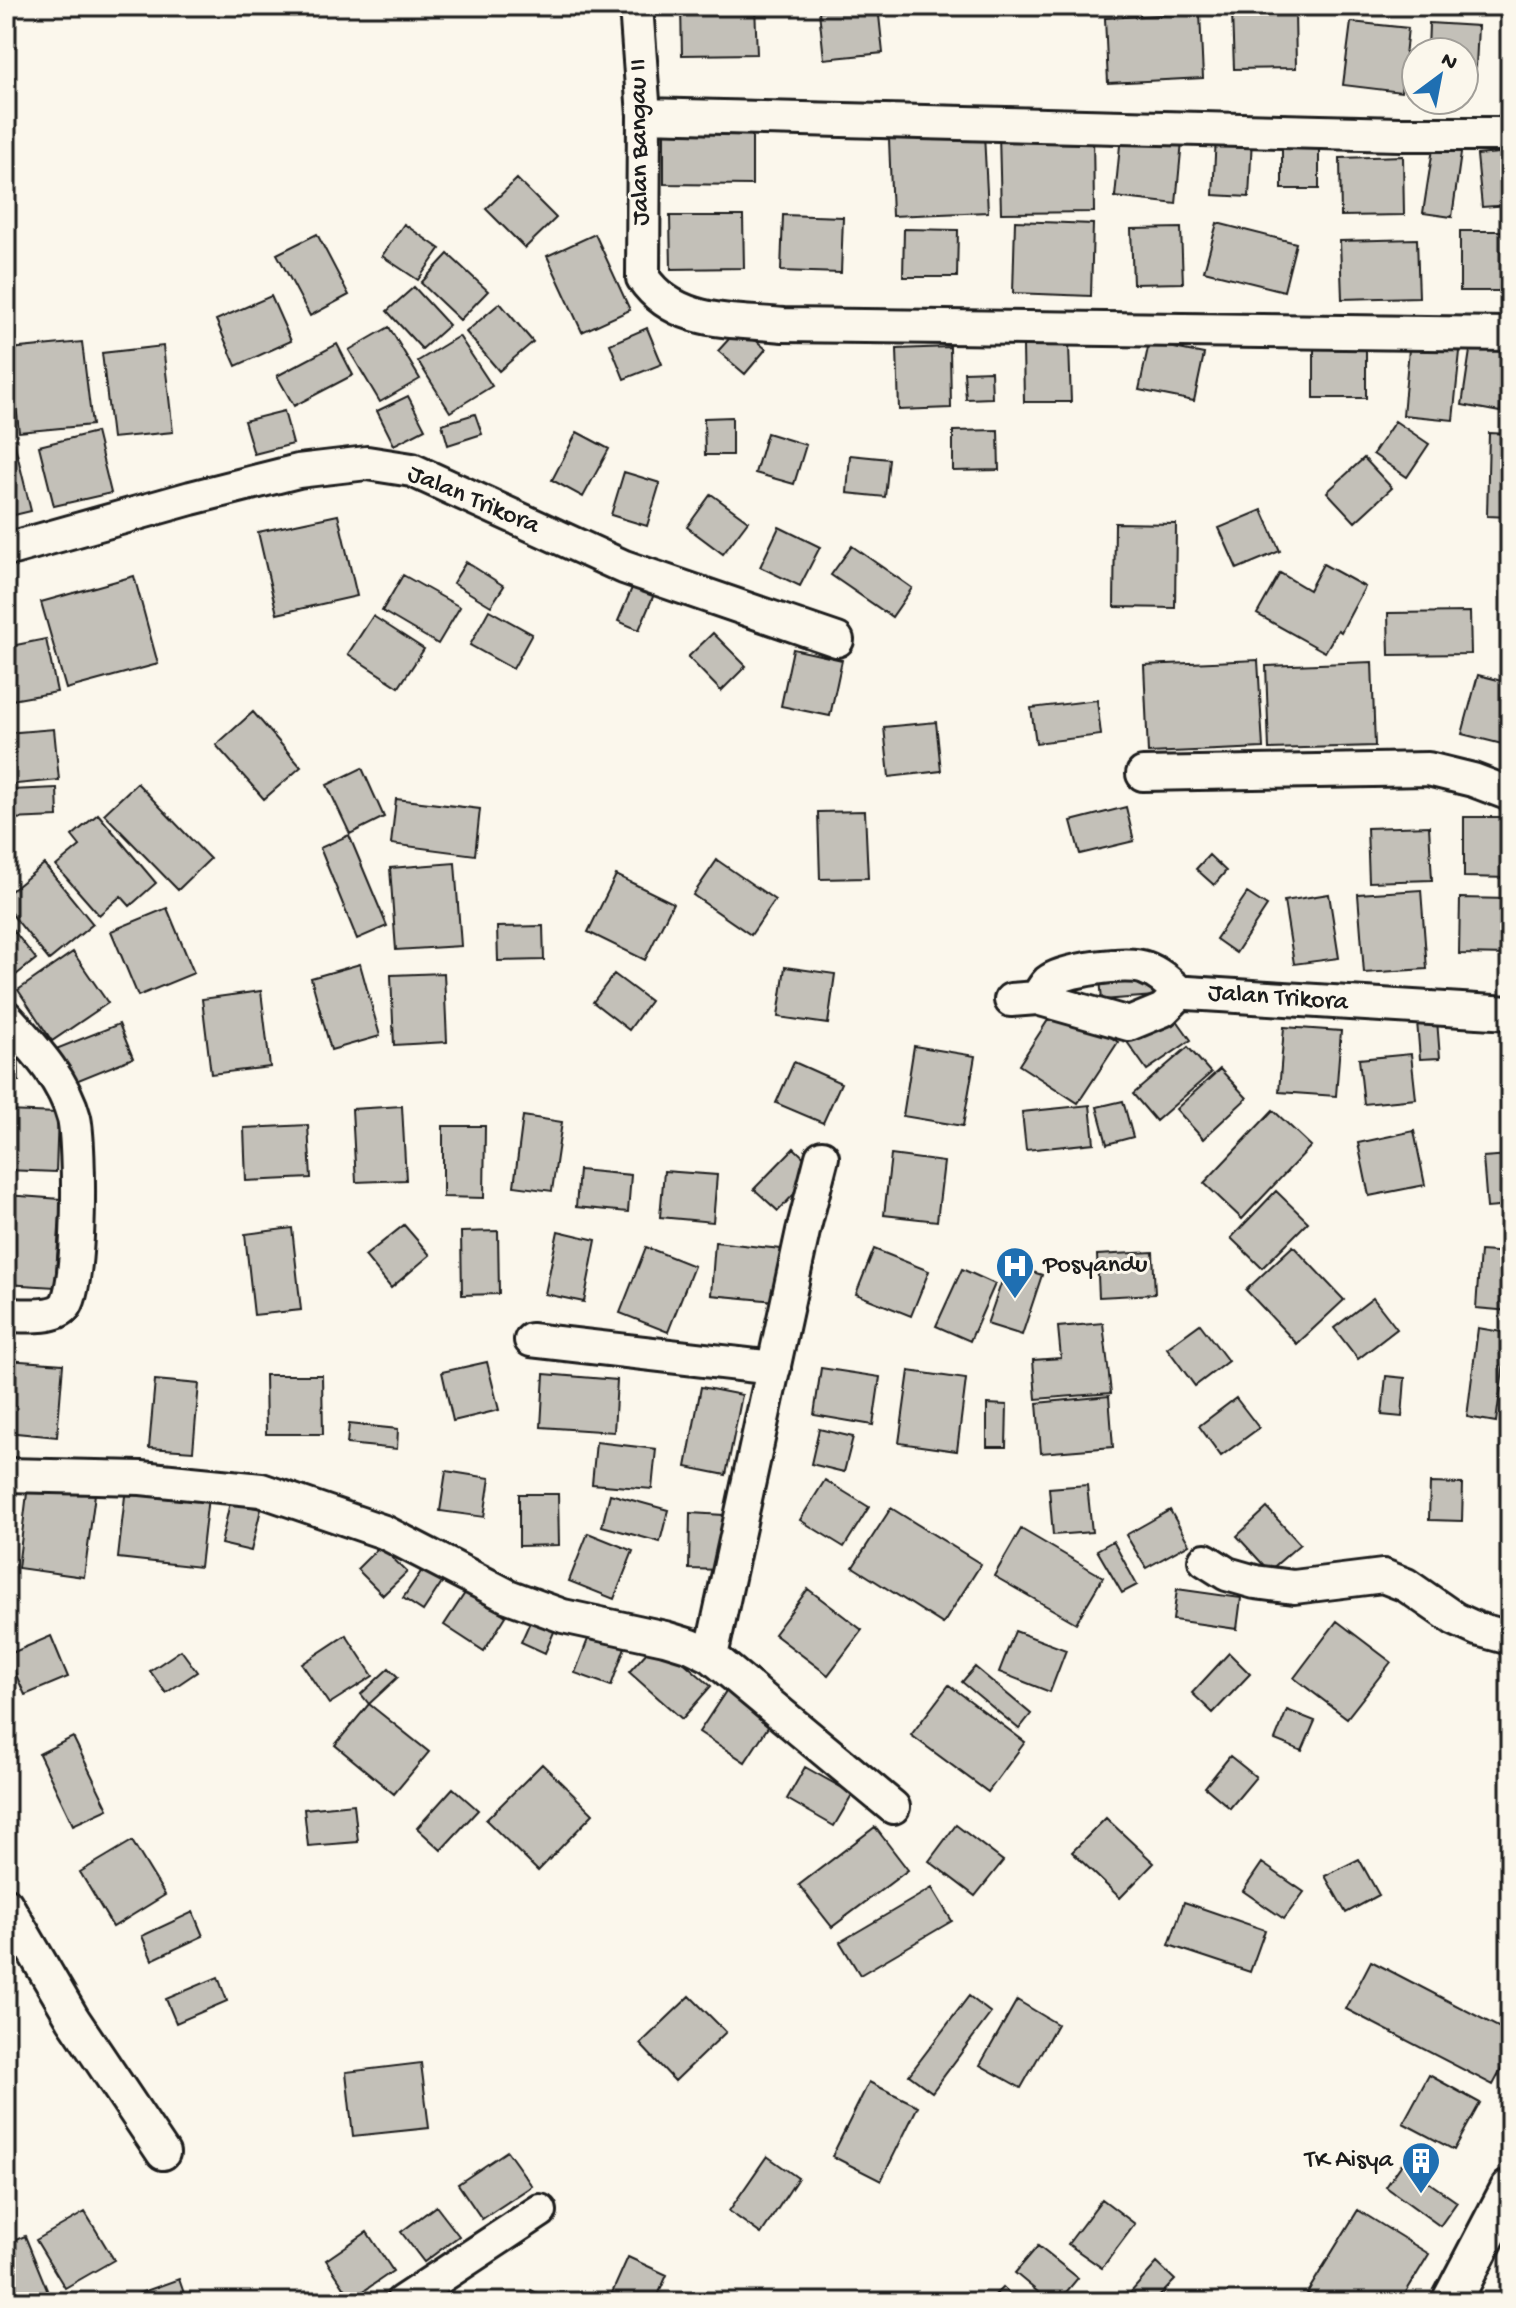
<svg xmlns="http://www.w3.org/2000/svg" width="1516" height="2308" viewBox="0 0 1516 2308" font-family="'Gochi Hand',sans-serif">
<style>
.building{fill:#c3c0b8;stroke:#1c1c1c;stroke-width:2}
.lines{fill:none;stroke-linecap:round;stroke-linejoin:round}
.minor-casing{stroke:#1c1c1c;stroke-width:38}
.tertiary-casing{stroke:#1c1c1c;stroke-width:44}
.minor{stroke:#fbf7ec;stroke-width:32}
.tertiary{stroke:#fbf7ec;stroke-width:38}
.labels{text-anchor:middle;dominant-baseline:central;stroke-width:6;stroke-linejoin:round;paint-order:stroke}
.street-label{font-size:26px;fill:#1c1c1c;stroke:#fbf7ec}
.poi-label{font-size:26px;fill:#1c1c1c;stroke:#fbf7ec;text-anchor:start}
</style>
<rect width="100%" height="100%" fill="#fbf7ec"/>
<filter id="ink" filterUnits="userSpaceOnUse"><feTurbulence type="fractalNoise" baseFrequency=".0125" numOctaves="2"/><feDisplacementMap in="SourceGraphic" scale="16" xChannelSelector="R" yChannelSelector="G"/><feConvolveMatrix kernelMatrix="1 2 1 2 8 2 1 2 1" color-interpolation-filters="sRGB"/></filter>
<g filter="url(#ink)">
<path class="building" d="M292,6H338L294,16Z
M755,6L757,54L682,55L681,7Z
M878,6L883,53L824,59L819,11Z
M1295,11L1296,68L1234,69L1232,12Z
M1200,13L1203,78L1108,83L1105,18Z
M1351,22L1408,28L1401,92L1343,85Z
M1429,23L1478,26L1476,67L1464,66V52H1428Z
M664,123L752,124V185L664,184Z
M1093,132L1094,212L1001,213L999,133Z
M984,134L988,212L892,216L889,139Z
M1121,135L1182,141L1176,204L1115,197Z
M1216,136L1252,138L1249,197L1213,195Z
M1282,137L1319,138V189H1282Z
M1434,142L1462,146L1452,217L1423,213Z
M1510,152V205L1482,207L1477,155Z
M1403,156L1404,215L1341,216L1340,158Z
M517,179L556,218L525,248L486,209Z
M783,215L843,217L841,273L781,271Z
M670,216H743L744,268L671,269Z
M1015,221L1093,224L1091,296L1013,293Z
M1217,223L1296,243L1284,291L1204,271Z
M404,224L440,249L418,280L382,256Z
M1181,228L1183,283L1133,284L1131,229Z
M904,229L958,230L957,277H903Z
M1460,231H1510V291H1460Z
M317,234L349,295L310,316L277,254Z
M595,234L630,310L582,332L547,256Z
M1417,239L1419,297L1342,299L1340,241Z
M448,254L488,291L460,320L421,283Z
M414,287L449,325L422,349L387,311Z
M271,296L291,341L236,366L216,320Z
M500,303L533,342L499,371L466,332Z
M389,327L420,379L380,402L349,350Z
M740,327L766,349L745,374L718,351Z
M647,328L662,364L624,379L610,344Z
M459,336L492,386L450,412L418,361Z
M1410,338L1461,342L1453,420L1403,415Z
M82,342L92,425L19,432L10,349Z
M1314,342H1366V398H1314Z
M1149,343L1204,354L1194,401L1139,390Z
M337,344L353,375L294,406L277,376Z
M1471,344L1509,350L1500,412L1462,405Z
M1069,345L1071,402H1024L1023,346Z
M163,346L173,432L112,438L102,353Z
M950,347L951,408L899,410L897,349Z
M991,371L992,398L966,399L964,372Z
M408,396L425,429L394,445L377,411Z
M284,411L293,444L254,454L244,421Z
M475,414L482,434L448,445L442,424Z
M732,417V455H705L704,418Z
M1395,421L1429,444L1407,477L1373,454Z
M998,430L999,470L953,471V431Z
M96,432L111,493L54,506L39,446Z
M577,432L609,449L583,497L552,480Z
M767,433L806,445L794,484L755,473Z
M1489,433L1510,434V517L1487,516Z
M13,437L31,511L6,517V439Z
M850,455L889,459L885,497L847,493Z
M1364,458L1392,488L1355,522L1327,492Z
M624,472L660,483L647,526L611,515Z
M711,494L748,521L723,554L687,527Z
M1262,510L1280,551L1237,569L1219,528Z
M338,515L357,596L277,614L258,532Z
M1115,523L1176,524L1175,608L1114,607Z
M779,527L820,547L800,586L760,567Z
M852,546L912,588L892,617L831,575Z
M466,562L504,586L491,606L453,583Z
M1323,564L1365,587L1341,632L1338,630L1325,652L1257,614L1280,573L1309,590Z
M403,575L460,607L438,644L382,611Z
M134,576L158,664L66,689L41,602Z
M634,583L655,592L639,630L618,621Z
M489,610L532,634L513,669L470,645Z
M1470,612L1471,654L1389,655L1388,613Z
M373,616L424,649L399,687L348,654Z
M713,633L746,666L721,691L688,657Z
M46,639L57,692L6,701V647Z
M793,649L842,660L830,716L781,706Z
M1258,660L1263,748L1148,753L1144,665Z
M1372,662L1375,746L1269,749L1266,666Z
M1478,675L1510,683V746L1462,734Z
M1097,700L1101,735L1036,743L1031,708Z
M253,712L301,767L264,799L216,745Z
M936,722L941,771L889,777L884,727Z
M54,729L59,780L6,785V733Z
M362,768L384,817L350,834L327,785Z
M137,783L210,859L178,890L104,814Z
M57,788L58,817L11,819L10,790Z
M396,799L480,809L475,855L391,844Z
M1126,807L1134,841L1080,854L1071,821Z
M865,811L868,878L820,879L818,812Z
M98,814L156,883L130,906L121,896L99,915L56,866L80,846L72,836Z
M1464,817H1510V878L1464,877Z
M1429,826L1432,880L1369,882L1367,828Z
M349,835L387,926L357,939L320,848Z
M1209,855L1226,871L1214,885L1196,869Z
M717,860L775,900L751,935L693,895Z
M455,863L461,946L396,950L390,868Z
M44,864L93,924L49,960L6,907V895Z
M616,875L673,903L645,960L588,932Z
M1421,890L1427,969L1364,973L1358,894Z
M1247,893L1267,906L1236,953L1216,939Z
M1329,894L1339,958L1294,964L1284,901Z
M1460,898L1510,899V955L1459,954Z
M167,908L194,973L138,996L111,931Z
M6,921L36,959L6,983Z
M543,926L544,960L498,961L497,927Z
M73,952L108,1003L52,1041L18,990Z
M360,964L380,1036L331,1050L311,978Z
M785,967L835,974L828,1024L778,1017Z
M444,973L447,1042L394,1045L391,975Z
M614,974L650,1001L629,1030L593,1002Z
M1153,974L1155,996L1102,1000L1100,979Z
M261,991L270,1067L211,1074L202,999Z
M1059,1003L1118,1042L1078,1103L1019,1065Z
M1169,1009L1191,1040L1147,1070L1125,1039Z
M1437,1020L1440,1058L1420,1059L1417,1021Z
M119,1024L133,1058L71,1083L56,1049Z
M1284,1027L1341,1031L1336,1096L1279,1092Z
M6,1034H18L19,1081H6Z
M914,1046L975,1056L963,1126L903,1116Z
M1188,1047L1211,1073L1156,1121L1133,1094Z
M1411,1054L1416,1099L1364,1104L1359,1059Z
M794,1062L841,1083L823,1123L776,1103Z
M1220,1069L1247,1098L1203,1139L1176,1109Z
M1123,1101L1133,1137L1107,1144L1097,1107Z
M1090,1105L1094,1143L1026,1150L1022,1112Z
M402,1106L406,1180L356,1182L352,1109Z
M1273,1110L1311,1146L1242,1219L1204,1183Z
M6,1111L58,1113L56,1172L6,1170Z
M523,1116L562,1122L552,1191L514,1186Z
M308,1125L311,1178L246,1181L244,1128Z
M443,1126H485L484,1198L443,1197Z
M1414,1131L1425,1185L1369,1196L1358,1143Z
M794,1148L817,1170L778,1211L754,1189Z
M891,1155L944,1162L937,1221L884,1215Z
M1510,1155V1206L1487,1208L1483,1157Z
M579,1170L631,1175L628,1212L576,1207Z
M664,1171L717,1175L713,1222L660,1217Z
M1276,1191L1308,1222L1262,1268L1231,1238Z
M6,1195L61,1199L55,1287L6,1284Z
M404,1225L430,1255L391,1288L365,1256Z
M292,1228L301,1310L254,1315L245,1234Z
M498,1231L499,1294L462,1295L461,1232Z
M558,1231L596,1240L584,1302L545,1294Z
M715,1242L781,1249L776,1301L711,1295Z
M1293,1246L1344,1300L1297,1344L1246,1290Z
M646,1247L694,1266L668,1332L620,1313Z
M874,1249L929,1271L911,1316L856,1294Z
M1480,1251L1510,1253V1311L1476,1308Z
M1153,1252L1155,1294L1099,1297L1097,1255Z
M1008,1264L1042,1275L1022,1335L987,1324Z
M962,1269L995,1284L970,1341L936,1326Z
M1373,1298L1397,1329L1358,1359L1334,1328Z
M1103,1323L1111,1393L1036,1399L1033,1360L1061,1358L1058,1327Z
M1200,1324L1228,1361L1195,1386L1167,1348Z
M1478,1328L1508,1333L1496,1422L1467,1417Z
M6,1360L63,1364L57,1437L6,1432Z
M487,1362L499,1410L453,1421L442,1372Z
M821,1368L880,1377L873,1425L814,1415Z
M909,1371L966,1379L957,1451L899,1443Z
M544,1374L617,1380L614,1432L541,1427Z
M265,1375H322L323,1434H266Z
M1386,1376L1405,1378L1402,1417L1382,1415Z
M155,1380L199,1384L193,1451L149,1448Z
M701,1387L742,1395L726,1475L686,1467Z
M1109,1396L1113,1447L1041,1453L1037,1403Z
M1236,1398L1259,1428L1221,1456L1199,1426Z
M987,1404L1007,1405L1006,1447H987Z
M349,1424L398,1429L397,1449L347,1444Z
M819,1429L853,1437L844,1472L811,1464Z
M596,1442L656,1449L652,1489L592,1484Z
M446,1471L490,1478L484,1517L440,1511Z
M825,1480L869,1507L844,1547L800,1520Z
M1430,1483L1463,1484L1462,1521L1429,1520Z
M28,1485L95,1494L84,1577L18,1568Z
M1087,1485L1092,1532L1053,1535L1049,1488Z
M126,1487L208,1497L200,1567L118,1558Z
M519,1494H558L559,1545L519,1546Z
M610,1494L668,1510L660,1542L602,1526Z
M230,1502L261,1509L251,1551L221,1544Z
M891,1508L981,1564L943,1624L853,1567Z
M1267,1508L1300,1544L1269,1571L1237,1536Z
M1170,1510L1189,1544L1146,1568L1126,1535Z
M690,1513L724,1515L723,1570L689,1569Z
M1021,1529L1103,1577L1076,1623L994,1576Z
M588,1533L633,1551L614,1599L569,1581Z
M1113,1541L1137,1585L1122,1593L1097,1550Z
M380,1546L407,1572L383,1595L357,1569Z
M427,1563L446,1576L423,1611L403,1598Z
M808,1589L862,1630L828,1675L774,1634Z
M1177,1589L1241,1598L1237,1629L1173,1620Z
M467,1590L506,1616L484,1651L444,1625Z
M533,1615L557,1625L545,1653L521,1642Z
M1337,1621L1391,1662L1347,1718L1294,1678Z
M1015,1631L1066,1650L1050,1692L999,1672Z
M590,1634L625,1647L611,1686L575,1673Z
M346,1635L373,1676L329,1704L302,1664Z
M51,1636L68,1677L25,1695L7,1655Z
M658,1640L711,1686L682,1719L629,1672Z
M181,1650L197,1672L166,1693L150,1671Z
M1229,1653L1250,1674L1213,1713L1192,1693Z
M975,1667L1031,1714L1019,1729L962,1682Z
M389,1668L398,1677L369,1704L361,1694Z
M949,1685L1025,1742L988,1792L911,1735Z
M728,1688L774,1718L745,1762L699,1732Z
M369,1704L429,1752L394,1794L335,1745Z
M1287,1710L1315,1721L1302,1751L1275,1740Z
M73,1737L108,1809L73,1825L39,1754Z
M1230,1756L1256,1777L1230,1808L1205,1787Z
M542,1764L593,1814L538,1871L486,1820Z
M805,1767L853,1794L834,1826L787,1799Z
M453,1788L478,1810L441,1850L417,1828Z
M354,1804L358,1842L308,1846L304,1809Z
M1106,1818L1154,1863L1120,1898L1072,1852Z
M956,1825L1003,1861L975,1896L929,1861Z
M875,1827L908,1870L832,1927L799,1885Z
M132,1841L165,1895L113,1927L80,1872Z
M1359,1859L1379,1895L1346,1913L1325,1876Z
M1262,1863L1304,1892L1284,1919L1243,1891Z
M932,1888L952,1921L860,1975L840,1942Z
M1184,1902L1265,1930L1250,1972L1169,1945Z
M193,1912L203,1936L152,1960L142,1936Z
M1371,1961L1510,2033V2053L1493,2085L1346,2009Z
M218,1977L227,2001L176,2023L166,1999Z
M690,1996L726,2032L675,2081L640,2044Z
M969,1996L991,2013L932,2092L909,2075Z
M1017,2000L1057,2024L1021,2088L980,2065Z
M421,2063L429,2128L353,2136L346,2072Z
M1429,2075L1480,2103L1454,2150L1403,2123Z
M869,2082L918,2106L881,2181L832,2156Z
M507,2151L532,2186L482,2219L458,2184Z
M767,2156L798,2178L761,2234L729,2211Z
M1402,2164L1457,2202L1440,2226L1386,2187Z
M1102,2199L1135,2224L1102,2268L1068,2244Z
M436,2206L459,2236L424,2262L401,2232Z
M1358,2210L1429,2254L1400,2302H1323L1307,2293Z
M85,2212L114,2260L65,2288L36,2240Z
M367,2232L393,2271L352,2299L326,2260Z
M25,2236L52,2302H6V2244Z
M1038,2246L1078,2278L1058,2302H1050L1015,2273Z
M628,2257L667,2275L655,2302H608Z
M1157,2263L1175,2280L1154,2302H1122Z
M179,2279L187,2302H115Z
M1003,2287L1018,2302H988Z
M531,2290L554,2302H525Z"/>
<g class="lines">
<g class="minor-casing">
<path id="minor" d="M636,6L644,115L643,278C675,325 732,320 783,325L1510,334
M644,115L1400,134H1510
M6,550L191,498L298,471L367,463L412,470L624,567L837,640
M1143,774L1428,769L1473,780L1510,794
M1037,998C1040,993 1044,986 1048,982C1062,970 1128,961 1145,968C1159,973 1169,983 1180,993
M1011,1000L1037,998L1129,1024L1163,1010L1180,993H1188L1510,1013
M6,1017C32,1046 64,1079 74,1118C80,1144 81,1289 65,1306C54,1319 22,1315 6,1315
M531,1340L774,1368
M6,1475L141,1478L261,1490L384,1532L508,1596L563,1616L665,1638L691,1646L711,1656L893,1807
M1205,1560L1227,1574L1255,1582L1294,1587L1383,1576L1406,1585L1455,1619L1477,1629L1510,1638
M711,1656L803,1231L822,1157
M6,1904L73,2019L163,2153
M402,2302L540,2211"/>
</g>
<g class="tertiary-casing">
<path id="tertiary" d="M1451,2302L1510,2189"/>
</g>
<use href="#minor" class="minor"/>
<use href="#tertiary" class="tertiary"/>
</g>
</g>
<defs>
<g id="hospital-pin" transform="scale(2)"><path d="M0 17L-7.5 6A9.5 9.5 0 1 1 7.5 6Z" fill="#1f6fb2" stroke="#fbf7ec"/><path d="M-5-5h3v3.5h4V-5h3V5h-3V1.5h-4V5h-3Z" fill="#fff"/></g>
<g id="building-pin" transform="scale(2)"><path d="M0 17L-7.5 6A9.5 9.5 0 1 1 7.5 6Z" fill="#1f6fb2" stroke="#fbf7ec"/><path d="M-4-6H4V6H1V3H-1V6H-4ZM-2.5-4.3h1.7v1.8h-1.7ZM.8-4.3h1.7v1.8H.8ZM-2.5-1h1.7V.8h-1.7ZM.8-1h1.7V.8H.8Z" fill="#fff"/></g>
</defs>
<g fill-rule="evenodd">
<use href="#hospital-pin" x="1015" y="1266"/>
<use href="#building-pin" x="1421" y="2161"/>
</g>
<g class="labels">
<g class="street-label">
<text transform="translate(641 142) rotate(-91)">Jalan Bangau II</text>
<text transform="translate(473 501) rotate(23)">Jalan Trikora</text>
<text transform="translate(1278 999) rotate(4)">Jalan Trikora</text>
</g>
<g class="poi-label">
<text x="1043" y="1266">Posyandu</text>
<text x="1393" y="2161" text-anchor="end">TK Aisya</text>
</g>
</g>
<rect width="1516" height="2308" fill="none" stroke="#fbf7ec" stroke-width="32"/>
<rect x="16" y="16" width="1484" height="2276" fill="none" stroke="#1c1c1c" stroke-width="3" filter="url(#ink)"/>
<g transform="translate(1440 76) rotate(32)"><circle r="38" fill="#fbf7ec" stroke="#a29f99" stroke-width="2"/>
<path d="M0-6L14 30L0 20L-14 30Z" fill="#1f6fb2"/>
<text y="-12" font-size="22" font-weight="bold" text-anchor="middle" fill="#1c1c1c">N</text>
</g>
</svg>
